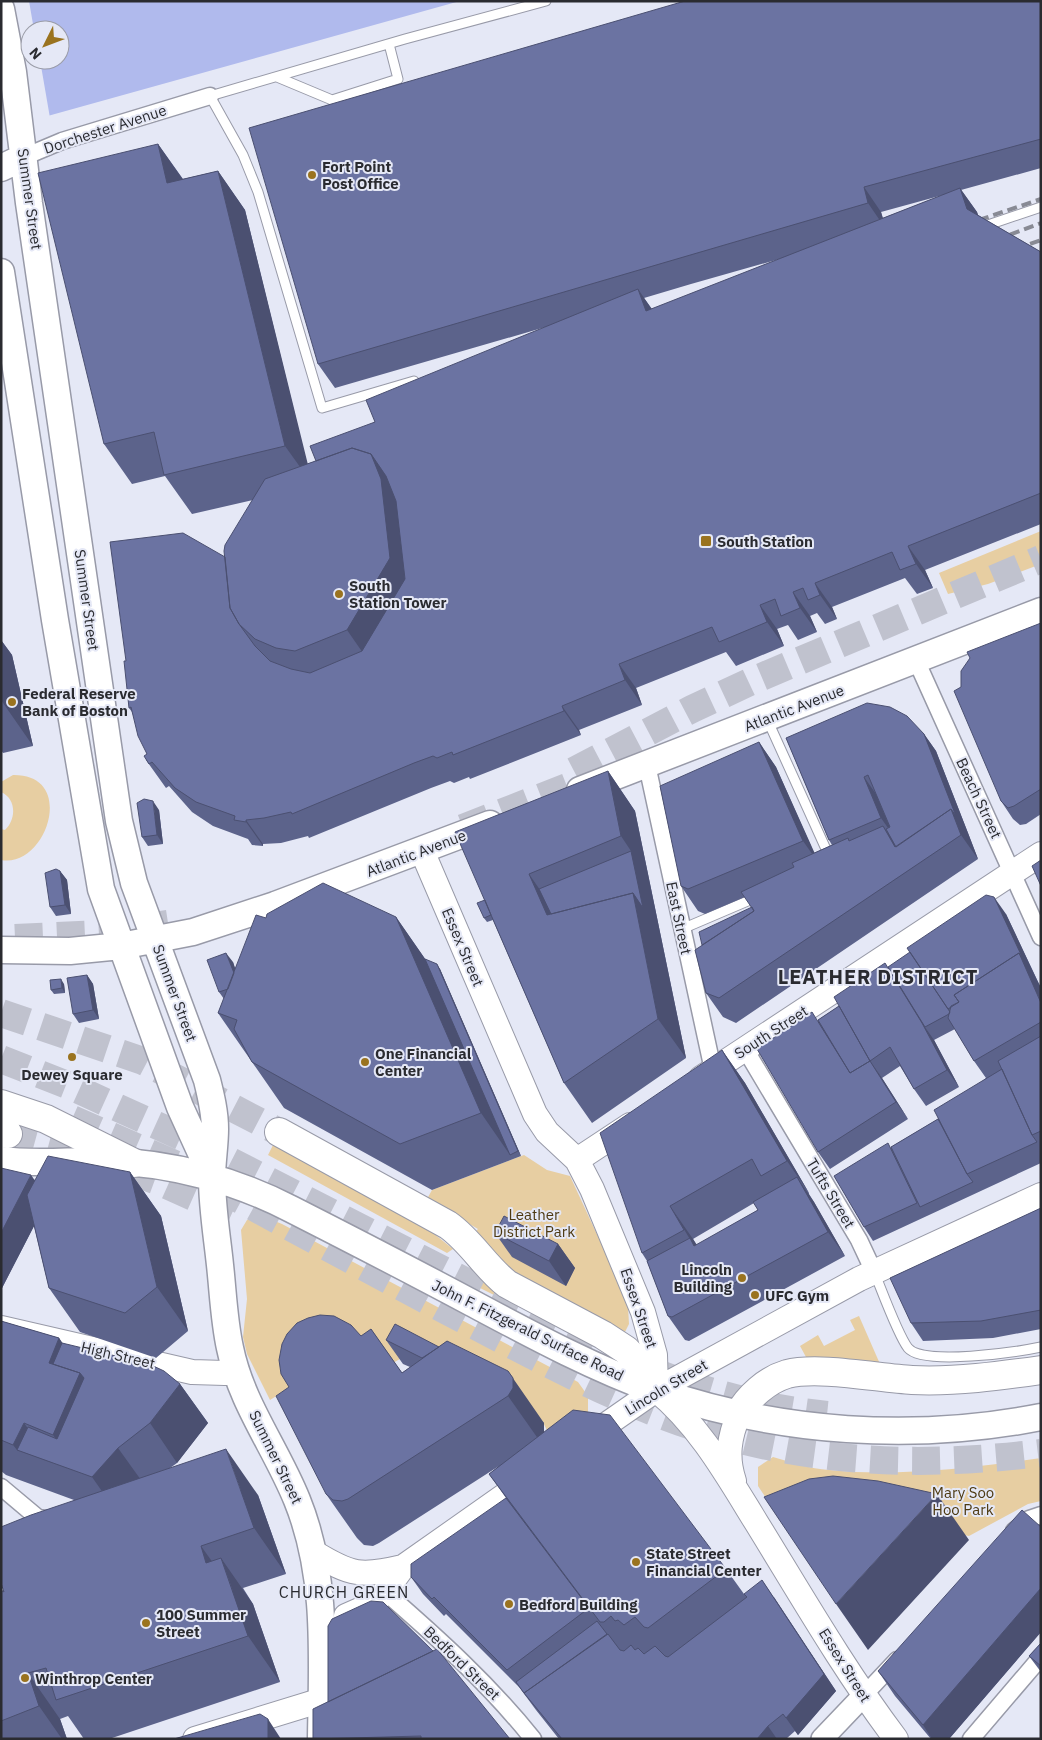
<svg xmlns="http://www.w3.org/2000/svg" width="1042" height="1740" viewBox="0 0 1042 1740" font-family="'IBM Plex Sans',sans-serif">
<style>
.green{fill:#e7cea2}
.water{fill:#b0baed;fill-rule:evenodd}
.pier{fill:#e5e8f6}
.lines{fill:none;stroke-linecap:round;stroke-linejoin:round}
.motorway-tunnel{stroke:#c0c2ce;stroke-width:28;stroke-dasharray:28 14;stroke-linecap:butt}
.service-casing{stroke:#989aa8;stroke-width:11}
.minor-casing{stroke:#989aa8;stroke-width:19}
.tertiary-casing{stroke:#989aa8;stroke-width:24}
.secondary-casing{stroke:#989aa8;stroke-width:26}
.primary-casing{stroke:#989aa8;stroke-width:29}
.motorway-casing{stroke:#989aa8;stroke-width:30}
.service{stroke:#fff;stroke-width:9}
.minor{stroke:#fff;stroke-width:16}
.tertiary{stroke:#fff;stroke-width:21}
.secondary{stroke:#fff;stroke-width:24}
.primary{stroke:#fff;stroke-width:26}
.motorway{stroke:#fff;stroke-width:28}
.rail{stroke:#888a94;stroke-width:4;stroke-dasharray:10 5;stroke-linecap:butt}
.wall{fill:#5c638b;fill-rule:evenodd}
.shaded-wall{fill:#4b5071}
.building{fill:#6b73a2;stroke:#4b5071}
.poi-dot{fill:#9a731f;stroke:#e5e8f6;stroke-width:2}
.labels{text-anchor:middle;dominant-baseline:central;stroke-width:4;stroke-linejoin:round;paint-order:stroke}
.street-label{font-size:15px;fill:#2a2b30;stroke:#e5e8f6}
.poi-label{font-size:15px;font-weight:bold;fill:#2a2b30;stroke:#e5e8f6;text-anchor:start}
.park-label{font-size:15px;fill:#4d3911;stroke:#e5e8f6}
.neighbourhood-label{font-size:16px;letter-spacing:1px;fill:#2a2b30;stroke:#e5e8f6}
.district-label{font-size:20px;font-weight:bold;letter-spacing:1px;fill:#2a2b30;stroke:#e5e8f6}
</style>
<rect width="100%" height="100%" fill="#e5e8f6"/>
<path class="green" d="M1041,531V564L988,584L948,594L939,573Z
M13,775C78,774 46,869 1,860V829L5,830C16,820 17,799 1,792V782Z
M273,1145L402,1213L428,1229L453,1249L447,1253L268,1155Z
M524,1155L547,1170L570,1176L607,1256L628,1307L629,1324L625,1332L510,1272L473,1234L478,1229L427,1199L432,1190Z
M260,1215L282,1224L578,1382L588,1396V1412L553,1441C546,1431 544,1420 536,1414L400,1359L393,1363L370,1338L270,1400L247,1354L243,1337L247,1299L241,1230L247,1220Z
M474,1268L517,1305L516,1306L460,1278Z
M859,1316L880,1364L806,1357L800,1346L818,1335L824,1346L855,1330L850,1320Z
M773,1457C791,1462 810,1469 829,1470C896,1477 973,1468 1041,1458V1501L1028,1504L969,1536L910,1524L791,1535L758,1486V1467Z"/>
<path class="water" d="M1,1H460L1,129ZM30,30H60V60H30Z"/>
<path class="pier" d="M1,1H29L34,30H30V60H40L50,118L1,132Z"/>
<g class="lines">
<path class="motorway-tunnel" d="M574,771L692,709L754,680L1041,559
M463,828L603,773
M15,938L102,934L174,923
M1,1013L143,1061L279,1132
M1,1059L70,1086L187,1139L578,1339C657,1377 740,1406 827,1415
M72,1119L179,1166
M8,1134L89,1156L160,1182L234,1215
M217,1187C309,1237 402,1288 495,1336C576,1378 655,1420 745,1441C843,1465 941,1465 1041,1453"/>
<g class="service-casing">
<path id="service" d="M277,77L332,100L398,79L389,44
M982,227L1041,207
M414,381L322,408L258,192L243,155L210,96L405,39L546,1
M767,719L830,858
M682,929L757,897
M875,1274C882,1291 898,1335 908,1348C923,1366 1017,1352 1041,1347"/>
</g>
<g class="minor-casing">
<path id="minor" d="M24,157L62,141L210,96
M916,660L1041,937
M647,765L713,1070
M745,1049L859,1240L874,1272
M1,1487L38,1518L54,1520
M1014,1531L1029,1519L1041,1515
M385,1592C438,1638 489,1684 533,1739
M864,1695L897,1660
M971,1739L1041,1657"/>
</g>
<g class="tertiary-casing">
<path id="tertiary" d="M822,1739L864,1695"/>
</g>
<g class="secondary-casing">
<path id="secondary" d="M422,851L535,1114L547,1132L577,1160L592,1189L643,1312L655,1355L656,1390C699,1425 727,1475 756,1522C801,1595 844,1670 896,1739
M701,1078L1041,854
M577,1160L630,1125
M1,1328L192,1372L225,1373L235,1370
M587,1438L656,1390L859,1279L1041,1195
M734,1481C726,1457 729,1437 739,1414
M315,1553C351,1575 361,1577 403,1567
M346,1616L371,1605L385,1592L403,1567L531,1477
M195,1739L322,1700"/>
</g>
<g class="primary-casing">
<path id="primary" d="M1,9L13,72L29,203L119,821L134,883L207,1080C211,1096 215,1112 215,1129C215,1145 212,1162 212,1178C212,1207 217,1236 220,1265C223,1292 224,1321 230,1348C241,1403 276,1448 297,1500C328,1576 322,1658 321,1739
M1,168L24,157
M1,272L55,620L101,889L180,1107L212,1177
M580,790L1041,611
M1,950L70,951L121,946L193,932L275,905L490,824
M1,1160C37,1165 72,1160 108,1161C171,1163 235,1180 291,1209C352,1240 412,1271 472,1303C532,1335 593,1368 657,1391C779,1433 914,1442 1041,1417"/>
</g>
<g class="motorway-casing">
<path id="motorway" d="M1,1104L46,1119L134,1163
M1,1132L8,1134
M279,1132L448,1225C471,1241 485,1267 507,1284L603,1335L626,1350L646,1371L656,1390
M739,1414C748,1397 767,1380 787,1374C818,1366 878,1378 912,1380C955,1382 999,1376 1041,1370"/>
</g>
<use href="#service" class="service"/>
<use href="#minor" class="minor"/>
<use href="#tertiary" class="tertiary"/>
<use href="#secondary" class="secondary"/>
<use href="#primary" class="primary"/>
<use href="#motorway" class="motorway"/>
<path class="rail" d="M979,220L1041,199
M996,240L1041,223
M1016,249L1041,240"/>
</g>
<path class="wall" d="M1041,1V168L961,190L977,212L978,215L1041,252V524L925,570L933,588L917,594L905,578L832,607L837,619L825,624L817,613L810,616L817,632L798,640L788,625L777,629L784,646L736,666L726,652L636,688L642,705L579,730L581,735L470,779L469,777L454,783L450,781L431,788L309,838L308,836L281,843L263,844V846L252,845L248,839L213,826L192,812L169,786L166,788L146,760L147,754L132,712L129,708L126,661L225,557L253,500L192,514L165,476L132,484L104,444L158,144L183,179L218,171L245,210L307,464L316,461L375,422L549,326L335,388L318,364ZM943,195L883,218L881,212ZM783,258L652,309L644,298L691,284Z
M1041,623V814L1026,824L1020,825L1013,819L1001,801L961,687Z
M1,640L12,655L33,746L3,753L1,750Z
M924,734L936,751L968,833L978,859L736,1023L723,1017L706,993L702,945L752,907L745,897L705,914L698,911L681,886L759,742L776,767L814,853L832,845L829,840L786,738Z
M608,771L635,811L686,1058L592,1123L564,1083L493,920L487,922L484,918L485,900Z
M159,810L163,844L148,846L142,837Z
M60,871L67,880L71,914L56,916L50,907Z
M1006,914L1041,988V1163L873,1241L864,1227L891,1147L938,1119L986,1078L974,1061L955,1029L934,1040L959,1087L926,1106L914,1089L900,1066L882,1078L908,1119L830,1169L818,1152V1020L839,1006L888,967Z
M396,917L425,959L440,969L521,1156L432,1190L284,1108L218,1013L224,999L219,992L233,962L235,969L266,918Z
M87,975L93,984L99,1019L79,1023L73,1014Z
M64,984L65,993L54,994L51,990Z
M722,1050L745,1083L809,1193V1194L814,1202L845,1256L689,1341L685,1340L668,1316L647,1261L642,1253ZM754,1203L758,1210L697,1245L693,1239Z
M1,1168L35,1180L130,1172L161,1216L188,1331L156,1358L80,1332L49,1288L34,1226L1,1290Z
M1041,1208V1329L993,1338L923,1341L911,1323Z
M495,1233L558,1244L575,1268L566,1286L512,1257Z
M1,1321L59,1338L62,1343L180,1384L208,1423L177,1463L170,1468L258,1495L286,1574L243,1588L253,1604L280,1682L109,1739H84L68,1716L60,1719L67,1739H1V1590L4,1592L74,1500L6,1475L1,1471Z
M371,1329L402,1373L410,1367L403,1364L386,1340L439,1347L447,1341L544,1423V1432L726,1569L744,1594L774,1597L836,1691L798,1735L795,1731L786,1739H559L536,1710L519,1687L446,1614L444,1616L423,1594L411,1577L506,1498L489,1474L499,1466L379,1543L373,1546L364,1545L357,1538L326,1494Z
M1041,1527V1632L949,1739H931L895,1696L878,1671Z
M1041,1643V1672L1029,1656Z
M313,1709L510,1739H313Z"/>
<path class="shaded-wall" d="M158,144L186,184L167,183Z
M218,171L245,210L313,485L285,446Z
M864,187L881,212L885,228L868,203Z
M960,188L977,212L984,233L967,209Z
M638,289L655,314L646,311Z
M371,454L403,500L422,604L379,676L347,630Z
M908,546L925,570L933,588L916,564Z
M815,583L832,607L837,619L820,595Z
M793,592L810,616L817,632L800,608Z
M760,605L777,629L784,646L767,622Z
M1,640L12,655L33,746L1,700Z
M619,664L636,688L642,705L625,680Z
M562,706L579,730L581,735L564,711Z
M924,734L936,751L968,833L978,859L961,835L951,809Z
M759,742L776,767L820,865L803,841Z
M608,771L635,811L686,1058L658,1019L633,893L631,851L621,836Z
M864,777L876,794L893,835L881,818Z
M153,801L159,810L163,844L157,835Z
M246,820L263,844V846L246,822Z
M883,826L900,850L895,847Z
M60,871L67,880L71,914L65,905Z
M529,874L556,913L547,915Z
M994,897L1006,914L1036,978L1041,988V1003Z
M396,917L428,963L510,1155L481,1113Z
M226,953L233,962L244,994L238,985Z
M437,964L440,969L521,1156L518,1151Z
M87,975L93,984L99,1019L93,1010Z
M61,979L64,984L65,993L62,988Z
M922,1023L934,1040L959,1087L947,1070Z
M722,1050L745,1083L809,1193L787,1161Z
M870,1061L882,1078L908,1119L896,1102Z
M130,1172L161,1216L188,1331L157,1287Z
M31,1175L48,1199L1,1290V1233Z
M797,1177L814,1202L845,1256L828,1232Z
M670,1206L693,1239L707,1263L694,1246Z
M558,1244L575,1268L566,1286L549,1261Z
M59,1338L90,1382L80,1473L53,1435L49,1363Z
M508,1371L544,1423V1432L539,1440L508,1396Z
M180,1384L208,1423L177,1463L150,1423Z
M24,1423L53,1463L17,1450L13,1445Z
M118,1448L146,1487L120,1517L92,1477Z
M226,1449L258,1495L286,1574L254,1528Z
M937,1494L969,1540L868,1650L836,1604Z
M201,1546L233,1591L221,1558L253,1604L280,1682L248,1636L206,1563Z
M762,1580L836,1691L798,1735L786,1718Z
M1041,1588V1632L949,1739H932L923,1725Z
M28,1673L60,1719L67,1739H62L39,1706Z
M268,1719L281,1739H268Z
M768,1726L777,1739H757Z"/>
<path class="building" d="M685,1H1041V139L864,187L868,203L318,364L249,128Z
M158,144L167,183L218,171L285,446L164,475L154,432L104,444L38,173Z
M960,188L967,209L1041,252V493L908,546L916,564L900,570L892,552L815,583L820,595L808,600L803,588L793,592L800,608L781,616L775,599L760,605L767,622L719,642L712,627L619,664L625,680L562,706L564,711L453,755L452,752L437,758L433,756L414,763L292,814L291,812L264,818L246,820V822L234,820L235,816L196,802L175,788L152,762L149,764L144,756L147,754L138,736L131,707L129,708L124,661H126L110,542L183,533L225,557L230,608L239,624L255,646L270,661L291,669L310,673L362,651L405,579L396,501L386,476L371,454L352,448L316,461L310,446L375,422L366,400L638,289L646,311Z
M352,448L371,454L381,479L390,558L347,630L295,651L276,648L255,639L239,624L230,608L224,551L225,545L265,479Z
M1041,623V789L1014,806L1008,808L1001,801L954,691L961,687V671L970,658L967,652Z
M867,703L890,707L907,716L924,734L956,816L951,809L896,847L886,829L890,827L868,775L864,777L881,818L829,840L786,738Z
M759,742L803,841L688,889L681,886L660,786Z
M608,771L621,836L529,874L547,915L633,893L658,1019L564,1083L455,832Z
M144,799L153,801L157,835L142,837L137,803Z
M951,809L961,835L719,998L706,993L695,950L754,911L741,892L794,867L792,863L848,838L849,841L883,826L895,847Z
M631,851L643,908L633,893L551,914L539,889Z
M1041,860V886L1032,866Z
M56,869L60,871L65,905L50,907L45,873Z
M323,883L396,917L481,1113L400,1144L252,1062L234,1029L237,1020L218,1013L256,915L266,918L267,914Z
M986,895L994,897L1024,961L1019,953L954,995L959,1002L948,1009L907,948Z
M485,900L491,915L484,918L477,903Z
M752,907L754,911L702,945L699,932Z
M910,952L950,1012L949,1014L925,1027L888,967Z
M226,953L234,973L228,989L219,992L207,960Z
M1019,953L1041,1003V1022L974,1061L948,1018L951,1006L959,1002L954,995Z
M425,959L437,964L518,1151L510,1155Z
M885,963L922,1023L947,1070L914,1089L890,1047L870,1061L834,997Z
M87,975L93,1010L73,1014L67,978Z
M61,979L62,988L51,990L50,980Z
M839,1006L870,1061L850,1073L818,1020Z
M812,1012L850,1073L870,1061L896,1102L818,1152L757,1049Z
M1041,1036V1131L1032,1135L998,1061Z
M722,1050L787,1161L761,1176L752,1159L670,1206L684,1230L642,1253L600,1133Z
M1002,1069L1032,1135L1037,1142L967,1174L934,1110Z
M938,1119L967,1174L973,1182L920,1207L891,1147Z
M888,1143L917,1203L864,1227L834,1176Z
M48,1156L130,1172L157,1287L125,1313L49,1288L27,1195Z
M1,1168L31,1175L1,1233Z
M797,1177L828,1232L672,1317L668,1316L647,1261L690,1238L694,1246L758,1210L753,1202Z
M1041,1208V1310L981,1321L911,1323L890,1278Z
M504,1216L558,1244L549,1261L495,1233Z
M320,1315L334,1316L351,1325L361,1336L371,1329L402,1373L447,1341L508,1371L513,1378V1388L508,1396L348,1499L342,1501L333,1500L326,1494L276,1396L289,1387L281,1374L279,1360L282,1344L287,1334L297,1323L308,1318Z
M1,1321L59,1338L49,1363L80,1373L53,1435L24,1423L13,1445L1,1440Z
M395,1324L439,1347L422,1358L386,1340Z
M62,1343L149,1364L164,1371L180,1384L150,1423L118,1448L92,1477L17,1450L28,1427L57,1439L84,1378L80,1373L53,1364Z
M573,1410L610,1415L726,1569L648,1628L644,1627L635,1617L624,1625L618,1620L615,1621L611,1616L604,1622H600L489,1474Z
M226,1449L254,1528L201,1546L206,1563L221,1558L248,1636L56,1700L46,1668L28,1673L39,1706L1,1721V1590L4,1592L1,1583V1527L31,1515Z
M833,1476L878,1481L937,1494L836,1604L764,1497L809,1479Z
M506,1498L589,1608L507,1670L434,1597L432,1599L411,1577V1564Z
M1022,1510L1041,1527V1588L923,1725L878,1671Z
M762,1580L824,1674L786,1718L783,1714L768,1726L757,1739H562L524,1693L608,1634L620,1650L624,1651L631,1645L635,1650L638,1648L644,1654L655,1646L665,1656L668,1657L747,1597L744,1594Z
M371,1601L383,1602L433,1651L328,1702V1626L332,1619Z
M597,1621L607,1634L524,1693L516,1682Z
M1041,1643V1666L1029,1656Z
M437,1649L510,1739H421V1736L313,1739V1709Z
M260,1714L268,1719V1739H174Z"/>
<g class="poi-dot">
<circle cx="312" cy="175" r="5"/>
<rect x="700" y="535" width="12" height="12" rx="2.5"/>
<circle cx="339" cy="594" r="5"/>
<circle cx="12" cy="702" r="5"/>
<circle cx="72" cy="1057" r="5"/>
<circle cx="365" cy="1062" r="5"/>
<circle cx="742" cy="1278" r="5"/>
<circle cx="755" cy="1295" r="5"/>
<circle cx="636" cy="1562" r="5"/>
<circle cx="509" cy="1604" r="5"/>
<circle cx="146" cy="1623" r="5"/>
<circle cx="25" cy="1678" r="5"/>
</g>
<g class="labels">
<g class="street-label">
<text transform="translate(105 129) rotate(-18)">Dorchester Avenue</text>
<text transform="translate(30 199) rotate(82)">Summer Street</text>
<text transform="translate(87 600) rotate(82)">Summer Street</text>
<text transform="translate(794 708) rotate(-21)">Atlantic Avenue</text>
<text transform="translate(979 798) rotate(65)">Beach Street</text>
<text transform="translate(416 853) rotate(-21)">Atlantic Avenue</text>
<text transform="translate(679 918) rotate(78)">East Street</text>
<text transform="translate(463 947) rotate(67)">Essex Street</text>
<text transform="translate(175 993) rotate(70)">Summer Street</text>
<text transform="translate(771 1032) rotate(-33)">South Street</text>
<text transform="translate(831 1193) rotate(59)">Tufts Street</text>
<text transform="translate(639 1308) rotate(71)">Essex Street</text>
<text transform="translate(528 1330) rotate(26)">John F. Fitzgerald Surface Road</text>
<text transform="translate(118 1355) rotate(13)">High Street</text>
<text transform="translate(666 1387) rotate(-31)">Lincoln Street</text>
<text transform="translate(276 1457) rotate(64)">Summer Street</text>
<text transform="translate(462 1663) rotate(44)">Bedford Street</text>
<text transform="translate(845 1665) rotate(58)">Essex Street</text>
</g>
<g class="poi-label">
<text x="322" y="166">Fort Point<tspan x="322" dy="17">Post Office</tspan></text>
<text x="717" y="541">South Station</text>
<text x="349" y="585">South<tspan x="349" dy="17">Station Tower</tspan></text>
<text x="22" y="693">Federal Reserve<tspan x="22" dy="17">Bank of Boston</tspan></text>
<text x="375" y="1053">One Financial<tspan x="375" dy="17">Center</tspan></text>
<text x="72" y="1074" text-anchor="middle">Dewey Square</text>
<text x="732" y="1269" text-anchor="end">Lincoln<tspan x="732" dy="17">Building</tspan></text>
<text x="765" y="1295">UFC Gym</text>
<text x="646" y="1553">State Street<tspan x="646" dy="17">Financial Center</tspan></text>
<text x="519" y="1604">Bedford Building</text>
<text x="156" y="1614">100 Summer<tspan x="156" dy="17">Street</tspan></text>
<text x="35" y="1678">Winthrop Center</text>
</g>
<g class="park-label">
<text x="534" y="1214">Leather<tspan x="534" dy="17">District Park</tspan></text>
<text x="963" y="1492">Mary Soo<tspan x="963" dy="17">Hoo Park</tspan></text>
</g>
<g class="neighbourhood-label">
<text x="344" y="1592">CHURCH GREEN</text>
</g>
<g class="district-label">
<text x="878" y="976">LEATHER DISTRICT</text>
</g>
</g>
<rect width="1042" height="1740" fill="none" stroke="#2a2b30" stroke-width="5"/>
<g transform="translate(45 45) rotate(228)"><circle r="24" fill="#e5e8f6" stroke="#9a9ca7"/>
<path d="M0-4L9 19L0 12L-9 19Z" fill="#9a731f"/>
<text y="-8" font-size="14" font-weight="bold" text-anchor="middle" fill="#2a2b30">N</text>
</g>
</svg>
